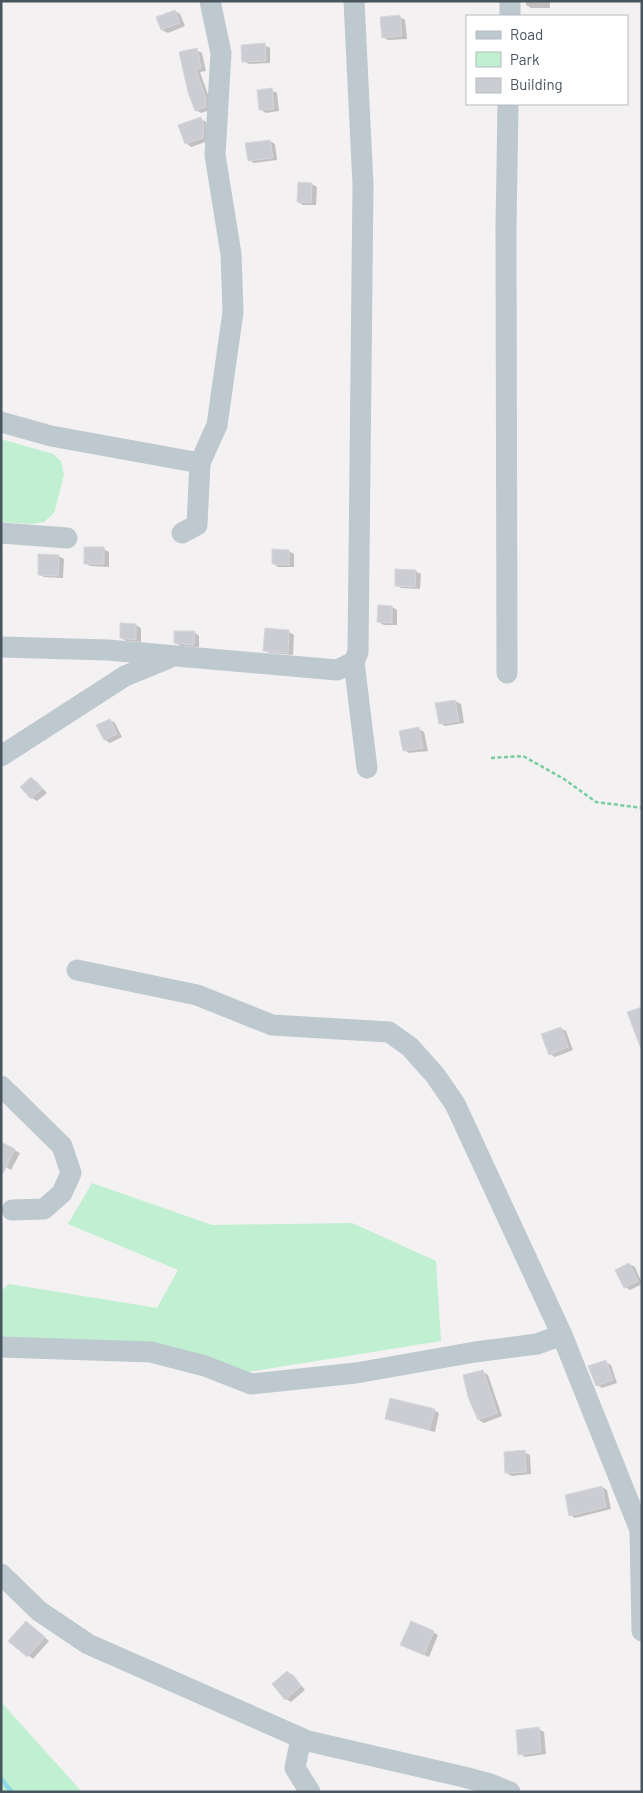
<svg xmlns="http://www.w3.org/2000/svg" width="643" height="1793" viewBox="0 0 643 1793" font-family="Barlow,sans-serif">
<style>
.green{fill:#c0efd1}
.shadow{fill:#0003}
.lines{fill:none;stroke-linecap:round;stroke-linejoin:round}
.stream{stroke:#8edaeb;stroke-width:4.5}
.building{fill:#cbcdd3;stroke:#d5d7dc}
.path{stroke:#78cda1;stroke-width:2.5;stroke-dasharray:4 2.5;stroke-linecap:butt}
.minor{stroke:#bec8cf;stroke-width:21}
</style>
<rect width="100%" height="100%" fill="#f3f1f1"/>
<path class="green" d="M1,439L53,454L61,461L64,475L54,513L44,522L33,524L1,522Z
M92,1183L212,1225L352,1223L436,1261L441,1341L248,1372L1,1341V1291L9,1284L157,1308L178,1270L68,1224Z
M1,1702L82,1792H1Z"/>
<path class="shadow" d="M526,1H550V8H531L526,5Z
M175,11L180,14L185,26L168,33L162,30L158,18Z
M400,17L405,20L407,39L388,40L383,37Z
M264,45L270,48V63L249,64L243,61Z
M196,50L202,53L206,71L200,72L211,103L210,110L201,113L196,110L181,53Z
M271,90L277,93L279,111L266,113L261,110Z
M201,119L206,122L208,141L191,147L186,143Z
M270,141L275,144L277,160L254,163L249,160Z
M312,184L317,187L316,205H303L298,202Z
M104,549L109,552V567L90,566L85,563Z
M289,551L294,554V567H278L273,563Z
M58,556L64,559L63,578L44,577L39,574Z
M415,571L421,574L420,589L401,588L396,585Z
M379,607H392L397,610V625H384L379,622Z
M136,625L141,628V642L126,641L121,638Z
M266,630L289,632L294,635L293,655L269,653L264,650Z
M194,632L199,636V647L181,646L175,643Z
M455,701L461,704L464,723L445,726L440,723Z
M110,720L115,723L122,737L110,743L105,740Z
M419,729L424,732L428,751L409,753L404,750Z
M31,778L36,781L47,793L37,801L32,798L21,787Z
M560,1028L566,1031L573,1050L555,1057L550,1054Z
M1,1143L20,1153L11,1170L1,1164Z
M629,1264L635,1267L642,1283V1284L630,1290L625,1287Z
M606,1362L611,1365L617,1383L602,1388L597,1385Z
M483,1372L488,1375L502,1416L484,1423L479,1420Z
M434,1410L439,1413L435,1432L392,1421L386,1418Z
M524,1452L530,1455L531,1474L512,1476L506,1473Z
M602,1487L607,1490L611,1509L575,1518L570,1515Z
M31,1626L49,1641L33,1659L10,1641Z
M433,1632L438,1635L429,1657L407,1648Z
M288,1672L293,1675L305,1690L291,1702L286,1699Z
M539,1729L544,1732L546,1754L525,1757L520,1754Z"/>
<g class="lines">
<path class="stream" d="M1,1779L12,1792"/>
</g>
<path class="building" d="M175,10L180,23L161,30L156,17Z
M400,15L402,36L382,38L380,17Z
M265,43L266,61L242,62L241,45Z
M197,48L201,68L196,70L206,99L205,107L195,111L188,92L179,52Z
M272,88L274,109L259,110L257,90Z
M201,117L204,126L203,138L185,144L178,125Z
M270,140L273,158L248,161L245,143Z
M298,182L312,183L311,203L297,202Z
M84,547H104V564H84Z
M272,549L289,550V565L272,564Z
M38,554L59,555L58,576L38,575Z
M395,569L416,570L415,587L395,586Z
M378,605L392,606V623L377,622Z
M120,623L136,624V640L120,638Z
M265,628L289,630L288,653L263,651Z
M174,631H195L194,645L174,643Z
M455,700L459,721L439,724L435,703Z
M110,719L117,734L104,740L96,725Z
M419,727L423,748L403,751L399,731Z
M31,777L42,789L31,799L20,787Z
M642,1007V1049H641L627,1012Z
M561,1027L568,1047L549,1055L541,1034Z
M1,1142L15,1149L1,1177Z
M629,1263L638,1281L624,1288L615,1270Z
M606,1360L613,1380L596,1386L588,1366Z
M483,1370L497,1413L478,1420L468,1397L463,1375Z
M390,1398L435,1409L429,1430L385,1419Z
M525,1450L526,1472L505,1473L504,1452Z
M602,1486L606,1507L569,1516L565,1495Z
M26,1621L45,1637L27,1657L8,1641Z
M411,1621L434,1631L424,1655L400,1645Z
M287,1671L301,1686L285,1700L272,1684Z
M539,1727L541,1752L518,1755L516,1730Z"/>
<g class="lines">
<path class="path" d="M491,758L523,756L564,779L596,802L642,808"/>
<path class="minor" d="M510,16V1
M1,422L51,436L200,463
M1,533L67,538
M182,533L197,525L200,463L217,425L233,312L231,254L215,155L221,53L210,1
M1,647L108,650L337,670L354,662L358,652L363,185L354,1
M354,662L367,768
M507,673L506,228L508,104
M1,756L125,676L169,658
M77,970L197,995L272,1025L389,1032L410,1047L435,1075L455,1104L562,1335L640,1530L642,1631
M1,1086L62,1146L71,1173L62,1193L44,1209L12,1210
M1,1347L151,1352L205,1366L251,1384L356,1373L475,1352L537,1344L562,1335
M1,1574L39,1611L88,1644L308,1741L464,1777L490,1784L510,1792
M301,1738L295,1768L310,1792"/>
</g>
<rect width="643" height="1793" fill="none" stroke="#48545e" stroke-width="5"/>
<rect x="466" y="15" width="162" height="90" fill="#ffffff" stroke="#b6bbbf"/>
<rect x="476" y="31" width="25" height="8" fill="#bec8cf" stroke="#b6bbbf"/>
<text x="510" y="40" font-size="15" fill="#48545e">Road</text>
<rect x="476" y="52" width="25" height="15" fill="#c0efd1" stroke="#b6bbbf"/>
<text x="510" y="65" font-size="15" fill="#48545e">Park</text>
<rect x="476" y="78" width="25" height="15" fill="#cbcdd3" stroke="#b6bbbf"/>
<text x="510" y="90" font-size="15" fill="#48545e">Building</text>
</svg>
